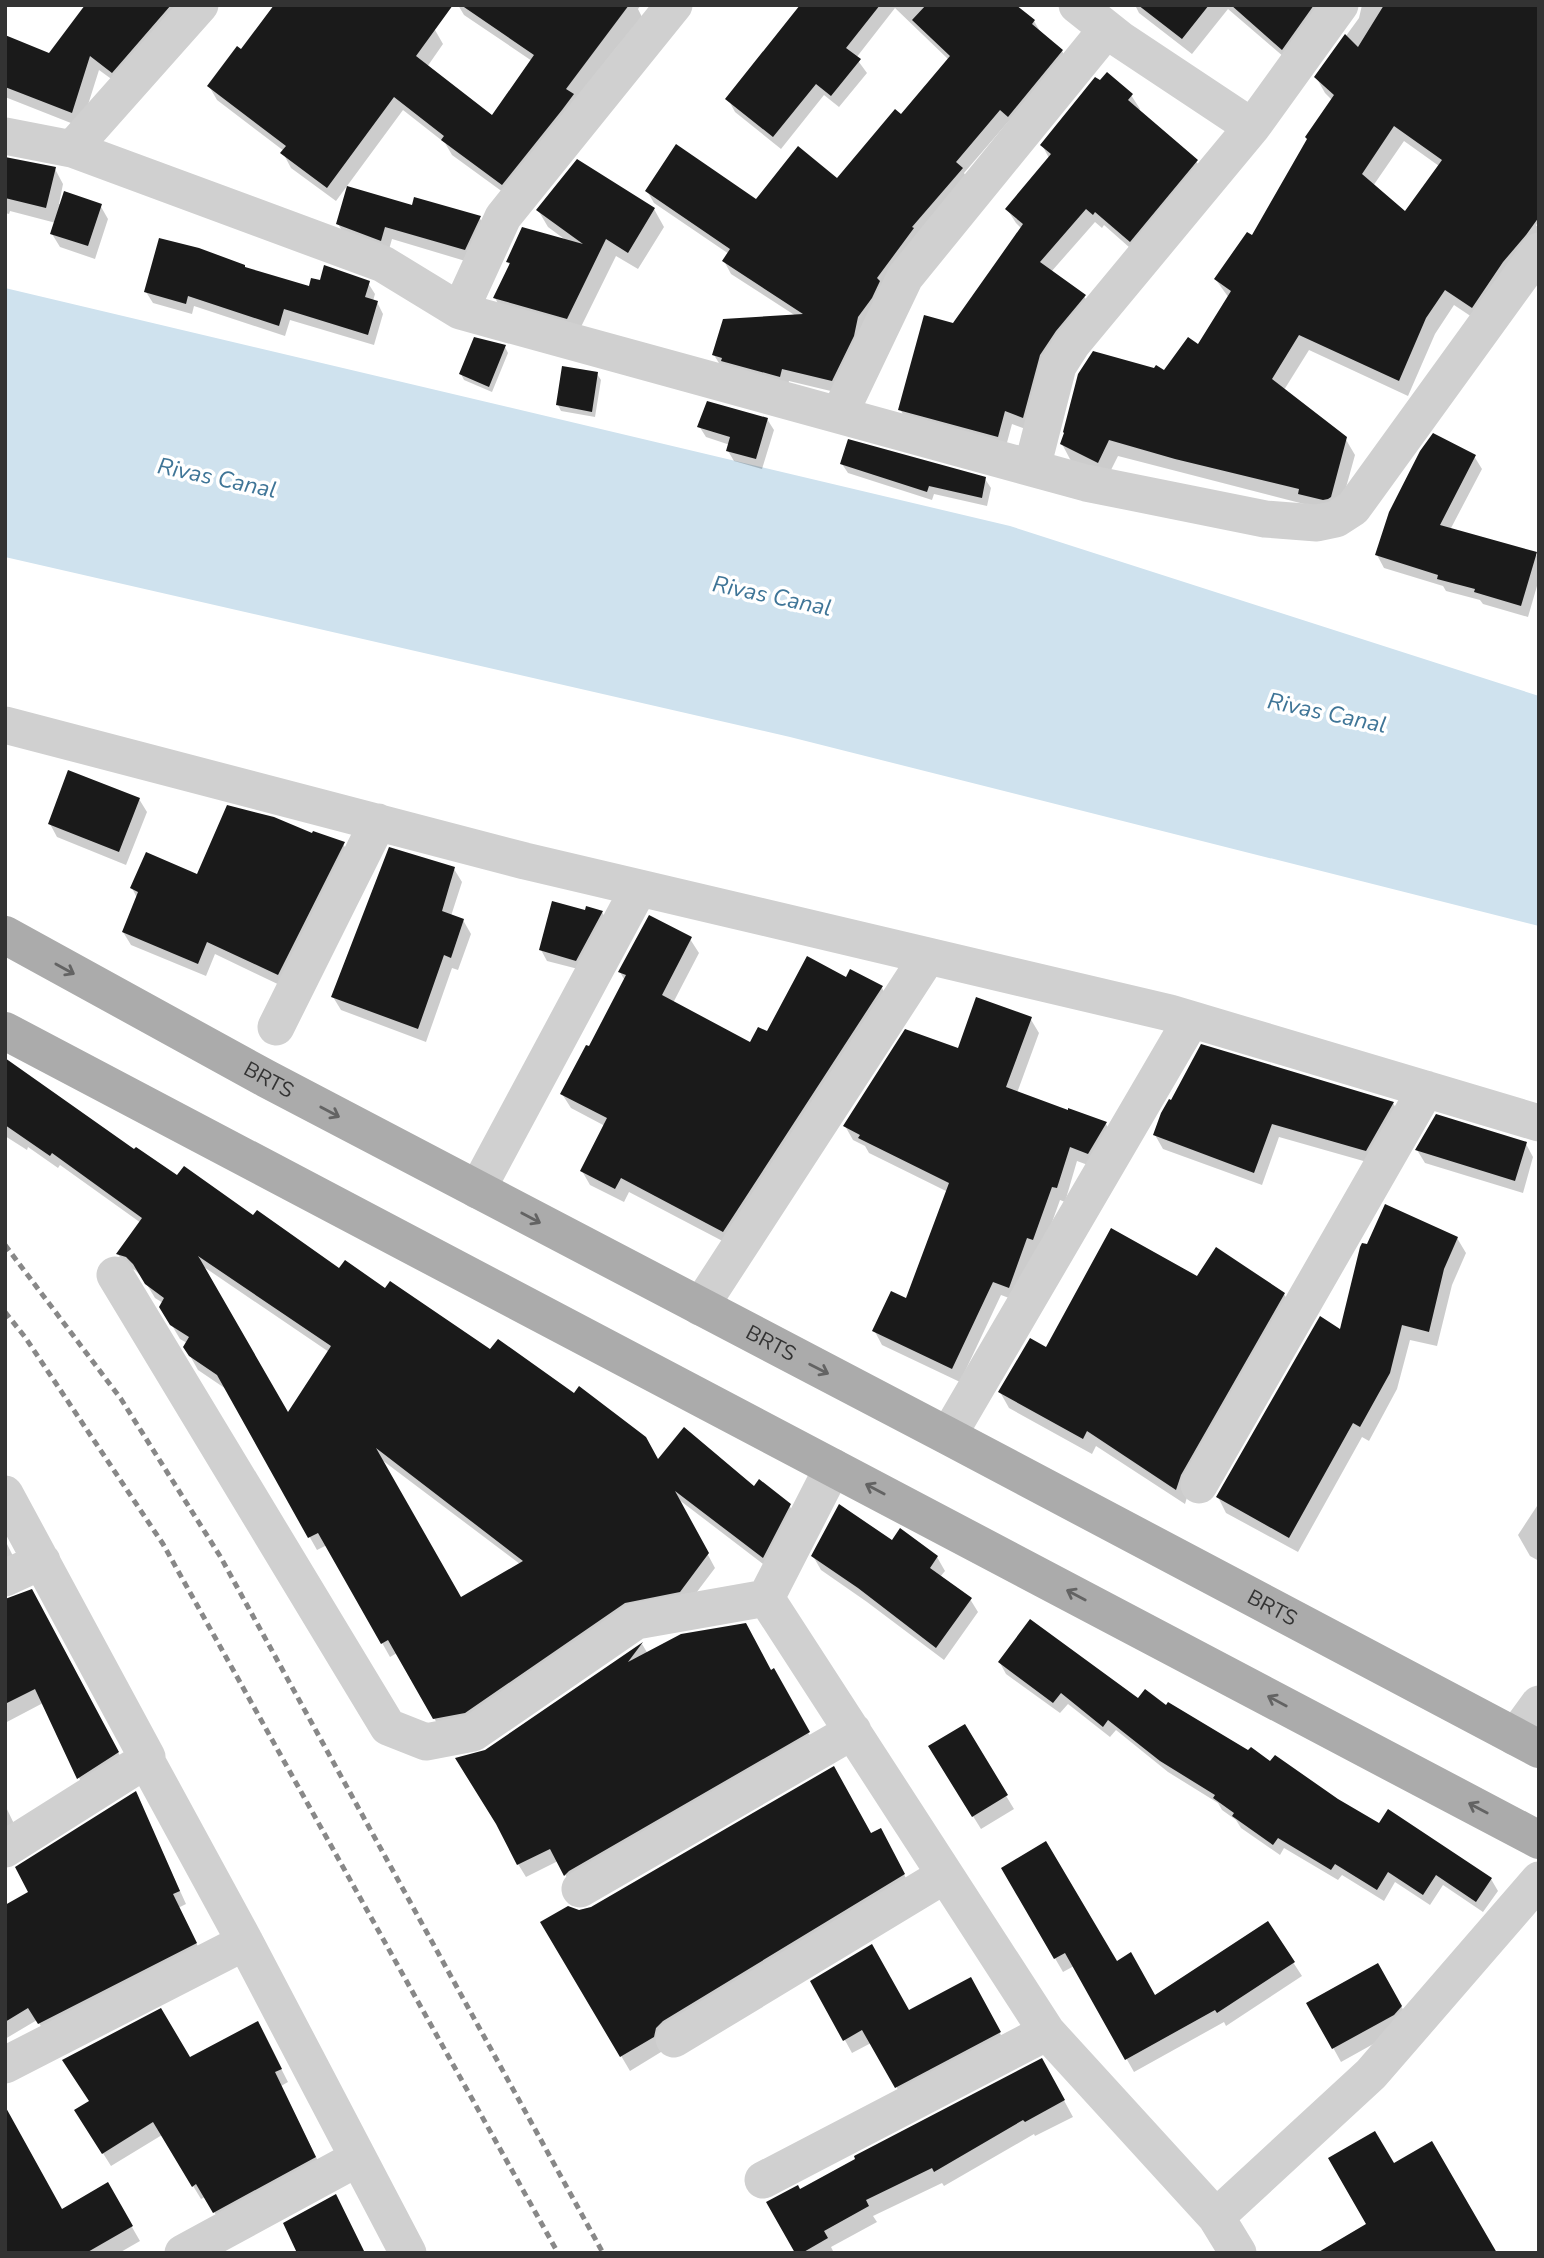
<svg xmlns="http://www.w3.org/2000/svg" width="1544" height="2258" viewBox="0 0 1544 2258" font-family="'Nunito Sans',sans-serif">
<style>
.water{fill:#cfe2ee}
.shadow{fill:#0003;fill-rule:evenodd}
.building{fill:#1a1a1a;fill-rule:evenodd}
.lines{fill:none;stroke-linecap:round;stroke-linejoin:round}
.street{stroke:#d0d0d0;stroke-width:37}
.primary{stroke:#ababab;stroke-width:38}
.rail{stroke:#888;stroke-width:5;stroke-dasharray:7 5;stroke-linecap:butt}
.oneway{stroke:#636363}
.labels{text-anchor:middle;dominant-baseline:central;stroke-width:7;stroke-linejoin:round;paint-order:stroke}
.street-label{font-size:21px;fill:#333;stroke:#fff}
.water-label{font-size:23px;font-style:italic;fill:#3f7597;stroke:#fff}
</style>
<rect width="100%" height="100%" fill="#fff"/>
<path class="water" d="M5,288L1010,526L1539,696V926L790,737L5,557Z"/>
<path class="shadow" d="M88,5H192L121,86L99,70L81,127L5,97V37L49,55Z
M458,5H641L638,9L643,19L621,50L617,47L576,101L511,198L452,155L445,143L403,110L336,201L291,168L283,153L284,151L217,100L209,86L241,51L435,30L443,44L427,67L492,118L532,61L464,15Z
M803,5H993L1034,21L1041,33L1062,51L1069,64L1008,122L964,173L969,181L839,393L789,381L787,389L722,368L714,355L796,316L731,274L724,261L729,254L654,203L647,191L756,201L837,180L901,117L949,60L895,8L856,58L867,73L839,107L824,95L781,149L735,112L728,99Z
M1135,5H1336L1292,64L1228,9L1192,54L1139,13Z
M1362,5H1539V222L1536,225L1539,229V245L1481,323L1454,305L1435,334L1408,396L1309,350L1284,390L1345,438L1355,455L1339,513L1118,456L1107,478L1071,461L1062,444L1198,347L1229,298L1216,280L1252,238L1332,100L1325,93L1316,77L1359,18ZM1404,141L1439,166L1406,213L1373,186Z
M1131,95L1140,109L1138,111L1196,161L1205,175L1138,255L1104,225L1102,228L1095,222L1051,272L1084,296L1092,310L1031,431L1012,424L1005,450L908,424L900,409L954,325L1022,229L1016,223L1007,209L1049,158L1042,145Z
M5,159L55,169L63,184L59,204L100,205L108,219L95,259L60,247L52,234L56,223L10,211L9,214L5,213Z
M413,207L479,217L487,230L472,263L392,239L388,253L346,237L338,224Z
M654,209L664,227L638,269L616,256L577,335L505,316L495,298L510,266L508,262L567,241L548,227L538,210Z
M246,269L311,288L368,283L375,294L373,301L377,302L383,314L374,345L290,320L285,336L194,306L192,314L153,303L146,292Z
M505,347L508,353L492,392L464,380L461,374Z
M597,374L601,380L595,417L561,411L558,405Z
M767,419L774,430L762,469L734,461L728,451L730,445L706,437L699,426Z
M1474,456L1482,469L1450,530L1535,553L1539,559V579L1528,617L1483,604L1480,600L1446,591L1443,586L1384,568L1377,555Z
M842,464L985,479L991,488L987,506L934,494L932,500L848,473Z
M139,799L147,812L126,865L57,837L50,824Z
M313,836L343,844L351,857L286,988L215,954L206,976L131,945L123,932L137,898L132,888L198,877Z
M454,869L462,882L451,916L463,920L471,934L458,970L452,968L426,1042L341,1010L333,997Z
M602,912L608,923L582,970L547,961L541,950Z
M690,939L699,953L673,1003L751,1045L847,979L851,972L882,988L890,1002L732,1246L629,1192L624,1202L590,1185L582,1171L605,1126L571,1108L562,1094L590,1049L625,981L620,972Z
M1030,1018L1039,1033L1017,1093L1106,1124L1114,1138L1096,1168L1077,1161L1065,1202L1060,1200L1041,1253L1017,1301L1001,1295L960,1382L882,1345L874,1330L907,1300L948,1192L869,1153L865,1146L853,1140L845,1126L959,1051Z
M1202,1046L1393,1103L1401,1117L1374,1164L1279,1137L1262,1185L1163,1149L1155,1135Z
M5,1060L135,1152L177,1178L253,1218L340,1270L386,1290L658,1462L754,1488L789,1505L797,1519L771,1570L678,1499L715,1568L687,1605L442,1732L397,1653L390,1657L327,1545L317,1550L226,1389L198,1370L185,1347L187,1343L180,1339L161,1307L163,1303L155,1298L143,1278L135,1270L126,1267L118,1254L141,1223L60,1165L58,1168L28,1147L27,1150L5,1136ZM201,1265L329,1352L287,1415ZM378,1457L520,1564L461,1599Z
M1526,1144L1533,1157L1523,1193L1425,1163L1417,1150Z
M1457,1238L1466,1253L1452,1285L1437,1346L1410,1340L1397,1389L1369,1441L1362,1437L1298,1552L1226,1513L1218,1497L1341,1332Z
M1198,1278L1284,1294L1293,1310L1189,1491L1185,1504L1096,1446L1092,1454L1009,1408L1000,1392L1046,1349Z
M1539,1503V1561L1530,1556L1518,1535Z
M5,1540L18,1566L5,1574Z
M892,1542L937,1557L945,1571L940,1577L970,1599L978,1612L944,1660L867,1602L821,1570L813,1556Z
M5,1600L39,1605L126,1767L86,1792L43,1703L5,1723Z
M642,1644L648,1654L773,1671L815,1745L572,1887L558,1861L526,1877L518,1864L486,1752Z
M1000,1663L1167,1708L1379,1826L1491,1879L1498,1891L1483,1912L1443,1885L1430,1905L1395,1882L1384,1901L1342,1875L1338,1880L1284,1848L1280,1855L1241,1828L1236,1820L1222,1810L1218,1803L1168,1772L1116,1730L1110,1737L1068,1704L1060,1713L1006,1674Z
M964,1726L1014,1809L981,1829L938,1760Z
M136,1794L186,1904L178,1908L203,1956L47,2036L37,2020L5,2039V1907L30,1892Z
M5,1805L17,1830L5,1836Z
M870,1836L889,1845L912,1890L664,2044L661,2052L630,2071L543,1923Z
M1003,1869L1155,1997L1268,1924L1302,1976L1226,2026L1224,2022L1134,2072L1074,1966L1063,1972Z
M1378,1965L1409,2020L1402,2028L1341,2062L1309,2004Z
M970,1979L1007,2046L904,2100L871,2043L852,2053L813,1982L908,2012Z
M265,2037L288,2082L281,2086L323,2171L222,2225L205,2197L201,2199L162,2135L111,2166L84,2123L90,2102L189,2059Z
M1042,2060L1073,2117L1035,2136L1034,2134L944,2186L942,2183L873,2216L877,2222L831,2247L834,2253H797L800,2192Z
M107,2184L140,2241L119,2253H5L61,2211Z"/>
<path class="building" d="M85,5H171L112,73L90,56L72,113L5,87V35L49,53Z
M274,5H453L416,56L492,115L534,55L461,5H629L566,89L574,94L562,110L502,185L441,140L444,136L394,97L327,188L280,153L286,146L207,86L237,46L241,49Z
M800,5H880L846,48L861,59L831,96L816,84L773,137L725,99Z
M926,5H1016L1035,20L1032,24L1063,50L1008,117L1000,110L956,162L963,168L912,227L914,228L877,278L880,281L872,298L858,317L854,336L832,381L782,369L780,377L721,361L722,358L712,355L723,319L803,314L722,261L730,249L645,191L676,144L756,199L798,146L837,178L895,109L901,114L950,56L912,20Z
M1138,5H1209L1182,39Z
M1231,5H1314L1282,50Z
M1384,5H1539V217L1526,235L1503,262L1472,308L1445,290L1426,318L1399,381L1299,335L1272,379L1347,437L1331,497L1328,499L1323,500L1298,494L1299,489L1175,459L1109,440L1098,463L1060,444L1064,433L1063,432L1078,374L1093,351L1154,368L1156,365L1164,370L1188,337L1198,344L1231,291L1214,279L1247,232L1252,235L1307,139L1305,137L1334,95L1314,77L1345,34L1358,47ZM1394,126L1442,160L1405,211L1362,174Z
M1107,72L1133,94L1128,100L1198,160L1130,242L1095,212L1093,215L1086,209L1040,262L1086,295L1056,331L1040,355L1023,418L1005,411L998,437L898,410L924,315L953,323L1023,224L1005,209L1051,154L1040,145L1095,77L1100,80Z
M5,157L56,167L46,208L5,198Z
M577,159L655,208L628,253L606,239L567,319L493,298L510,263L506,262L522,227L583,244L536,210Z
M347,186L412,205L414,197L481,216L465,250L385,227L381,241L336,224Z
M64,191L102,204L88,246L50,234Z
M159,238L199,248L245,265V267L309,286L311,278L320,280L324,265L370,281L365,297L378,301L368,335L284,309L279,326L188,296L186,304L144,292Z
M474,337L506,345L489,387L459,374Z
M562,366L598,372L592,412L556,405Z
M707,401L768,418L756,459L726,451L730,437L697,427Z
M1433,433L1476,455L1440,525L1537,552L1521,606L1474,592L1475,589L1437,579L1438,575L1375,555L1389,512L1420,451Z
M848,439L986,477L982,498L929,486L927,492L840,464Z
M68,770L140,798L119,852L48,824Z
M227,805L274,817L312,833L313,831L345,842L278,975L207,942L198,964L122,932L138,892L130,888L146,852L197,874Z
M389,847L455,867L442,911L464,919L451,958L444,955L418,1029L331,997Z
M552,901L585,910L586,906L603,911L576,961L539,950Z
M649,915L692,937L662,995L750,1042L758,1027L767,1031L807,956L846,977L850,969L883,986L723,1232L621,1178L615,1189L580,1171L607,1118L560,1094L586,1045L589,1046L626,975L618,972Z
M976,997L1032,1017L1006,1087L1068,1110V1108L1107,1122L1088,1154L1070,1147L1057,1188L1052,1187L1033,1240L1027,1238L1009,1288L993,1282L952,1369L872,1331L891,1291L906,1298L949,1183L858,1138L860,1135L843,1126L905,1029L958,1048Z
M1201,1044L1394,1102L1366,1151L1272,1124L1254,1173L1153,1135L1161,1113L1169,1099L1171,1100Z
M5,1058L134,1149L136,1147L177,1175L184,1166L253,1215L257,1210L339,1268L345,1260L385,1288L390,1281L490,1349L498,1339L574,1393L579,1386L646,1437L658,1459L684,1427L754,1486L759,1479L791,1504L763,1558L675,1491L709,1553L680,1592L625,1603L465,1713L433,1719L388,1640L381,1644L318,1533L308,1538L217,1375L189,1356L183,1347L189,1337L170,1325L159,1307L164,1298L145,1284L133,1264L126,1257L116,1254L142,1218L52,1153L50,1156L5,1125ZM198,1256L331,1346L288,1412L200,1259ZM376,1448L523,1561L461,1597Z
M1436,1114L1527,1142L1515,1181L1415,1150Z
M1385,1204L1458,1237L1444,1269L1429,1332L1402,1325L1390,1373L1360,1427L1353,1423L1289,1538L1216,1497L1320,1316L1340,1329L1360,1247L1362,1243L1367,1244Z
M1111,1228L1197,1276L1216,1247L1285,1293L1181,1475L1176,1490L1087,1431L1083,1439L998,1392L1030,1338L1046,1347Z
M839,1504L892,1540L900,1528L938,1556L930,1568L972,1598L936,1648L858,1588L811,1556Z
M32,1589L119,1752L77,1779L35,1689L5,1704V1599Z
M1030,1619L1138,1698L1145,1689L1166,1705L1168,1702L1248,1750L1251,1747L1270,1761L1275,1755L1338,1799L1379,1823L1388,1809L1492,1878L1476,1902L1436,1875L1423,1895L1388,1872L1377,1890L1335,1864L1331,1870L1278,1838L1273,1845L1232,1816L1234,1813L1213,1798L1215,1795L1160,1761L1108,1720L1103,1727L1061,1693L1053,1703L998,1662Z
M746,1623L771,1670L774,1668L810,1732L569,1871L564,1876L550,1849L517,1865L496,1824L455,1758L485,1750L643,1642L628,1662L681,1634Z
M965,1724L1008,1795L972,1817L928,1746Z
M834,1766L871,1833L881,1828L905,1874L663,2021L656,2028L654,2037L620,2057L540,1922L568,1906L579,1910L591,1907Z
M136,1791L180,1891L173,1894L197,1943L38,2024L28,2008L5,2022V1905L28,1892L15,1867Z
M1046,1841L1117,1961L1131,1952L1155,1995L1268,1921L1295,1962L1217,2013L1215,2010L1125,2060L1065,1953L1054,1959L1001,1868Z
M872,1944L909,2010L971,1977L1001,2032L895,2088L862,2030L843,2041L810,1981Z
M1378,1963L1402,2006L1394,2015L1332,2049L1306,2003Z
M161,2008L190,2057L258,2021L282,2069L275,2072L316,2157L213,2213L196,2184L192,2187L153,2122L102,2154L74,2110L89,2101L62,2060Z
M1042,2058L1065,2100L1025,2122L1023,2120L934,2172L932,2168L866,2200L869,2206L824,2231L828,2238L802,2253H795L766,2202L798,2185L800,2189L855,2159L854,2156Z
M5,2106L62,2209L108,2182L133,2226L86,2253H5Z
M1375,2131L1394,2163L1432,2141L1497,2253H1317L1366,2224L1328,2158Z
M336,2194L365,2253H297L283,2223Z"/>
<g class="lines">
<path class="street" d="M1077,5L1121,40L1252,127
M5,136L72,149L383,264L460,311L503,217L674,5
M72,149L200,5
M460,311L1086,483L1265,519L1317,523L1336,519L1353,508L1539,251
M839,415L905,277L1107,29
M1032,468L1058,366L1072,344L1252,127L1340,5
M5,725L525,861L1170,1013L1539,1123
M276,1027L378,822
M477,1190L639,888
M115,1275L388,1727L426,1742L473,1733L636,1621L766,1598
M700,1307L928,956
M948,1436L1191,1020
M833,1467L766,1598L1047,2032L1216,2217L1238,2253
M1199,1485L1426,1089
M5,1494L147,1757L146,1760L245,1942L408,2253
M5,1578L42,1561
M1515,1737L1539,1704
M5,1849L146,1760
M580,1889L853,1731
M674,2039L945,1875
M5,2065L245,1942
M763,2180L1047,2032
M1216,2217L1371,2074L1539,1880
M183,2253L358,2158"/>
<g class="primary">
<path id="s1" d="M5,935L267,1079L948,1436L1539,1749"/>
<path d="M5,1031L1539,1840"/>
</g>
<path class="rail" d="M5,1245L121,1399L220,1556L603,2253
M5,1312L25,1337L163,1544L558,2253"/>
</g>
<defs><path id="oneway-shaft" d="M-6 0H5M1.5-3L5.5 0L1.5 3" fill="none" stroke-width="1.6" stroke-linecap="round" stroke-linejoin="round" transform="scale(1.75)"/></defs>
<g class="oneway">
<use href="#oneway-shaft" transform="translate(65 969) rotate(29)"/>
<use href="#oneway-shaft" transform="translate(330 1112) rotate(28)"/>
<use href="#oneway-shaft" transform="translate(531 1218) rotate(28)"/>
<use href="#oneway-shaft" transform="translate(819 1369) rotate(27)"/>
<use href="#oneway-shaft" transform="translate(875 1489) rotate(-152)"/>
<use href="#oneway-shaft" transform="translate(1076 1595) rotate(-152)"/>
<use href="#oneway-shaft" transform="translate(1277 1701) rotate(-152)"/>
<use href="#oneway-shaft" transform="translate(1478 1808) rotate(-152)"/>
</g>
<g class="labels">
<g class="street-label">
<text stroke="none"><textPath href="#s1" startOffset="301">BRTS</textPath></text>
<text stroke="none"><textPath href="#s1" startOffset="868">BRTS</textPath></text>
<text stroke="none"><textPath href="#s1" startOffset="1435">BRTS</textPath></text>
</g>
<g class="water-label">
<text transform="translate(217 478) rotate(12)">Rivas Canal</text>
<text transform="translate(772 596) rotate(12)">Rivas Canal</text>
<text transform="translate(1327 713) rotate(12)">Rivas Canal</text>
</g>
</g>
<rect width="1544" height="2258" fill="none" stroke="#333333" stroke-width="14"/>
</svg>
